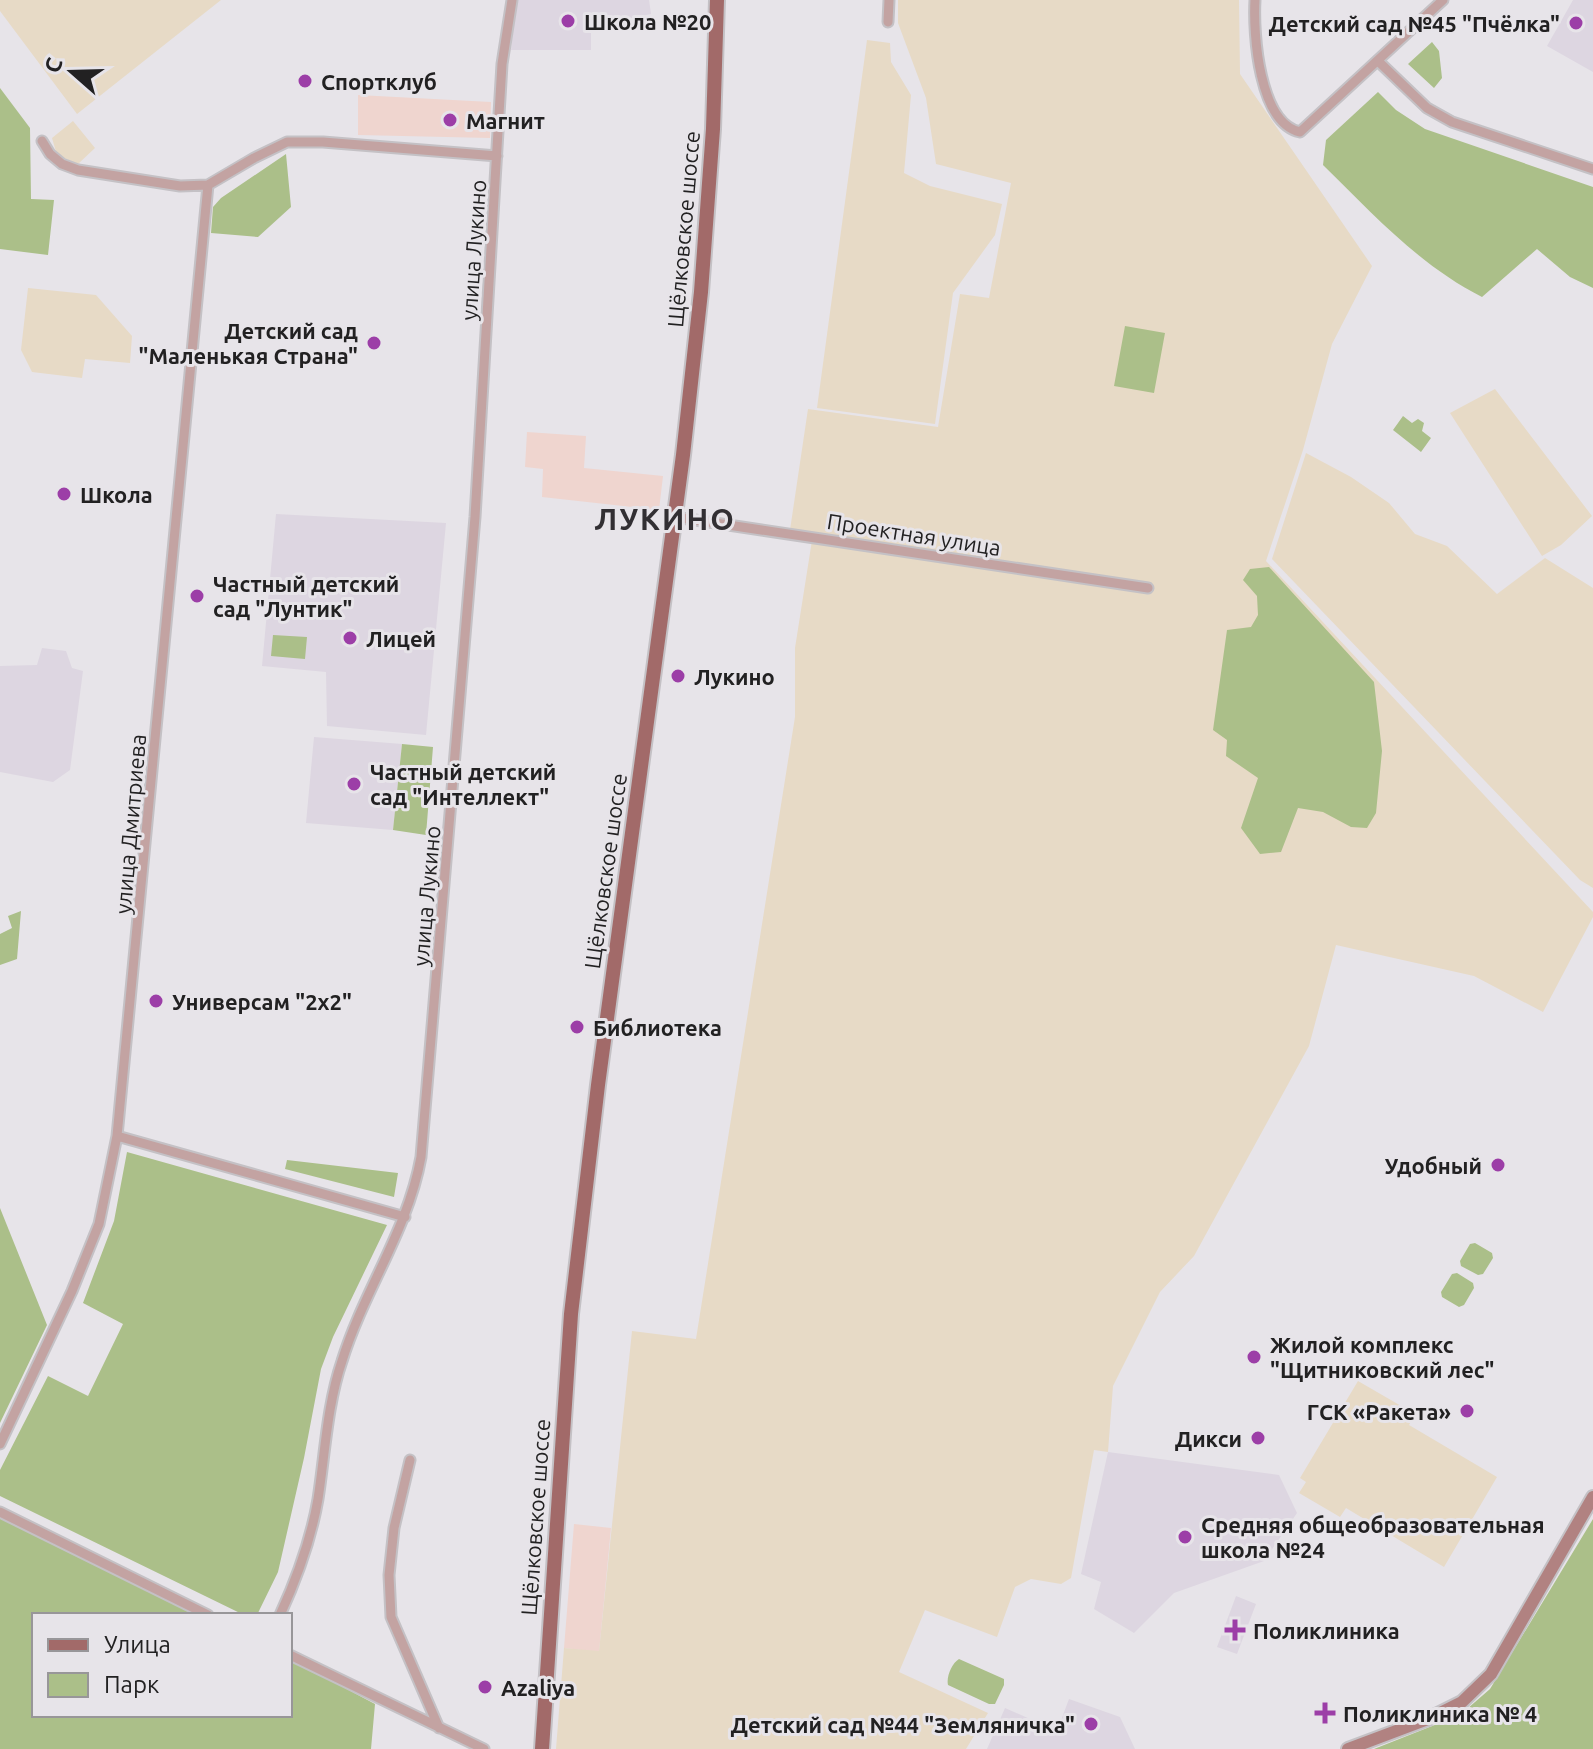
<svg xmlns="http://www.w3.org/2000/svg" width="1593" height="1749" viewBox="0 0 1593 1749" font-family="Ubuntu,sans-serif">
<style>
.commercial{fill:#efd5cf}
.industrial{fill:#e7dac6}
.built{fill:#ddd6e1}
.green{fill:#abbf89}
.lines{fill:none;stroke-linecap:round;stroke-linejoin:round}
.minor-casing{stroke:#c4c1c5;stroke-width:13}
.secondary-casing{stroke:#c4c1c5;stroke-width:16}
.primary-casing{stroke:#c4c1c5;stroke-width:18}
.minor{stroke:#c3a3a2;stroke-width:9}
.secondary{stroke:#b18281;stroke-width:12}
.primary{stroke:#a26a69;stroke-width:14}
.poi-dot{fill:#9c3ea7;stroke:#e7e4e9;stroke-width:3}
.labels{text-anchor:middle;dominant-baseline:central;stroke-width:6;stroke-linejoin:round;paint-order:stroke}
.poi-label{font-size:22px;font-weight:bold;fill:#222122;stroke:#e7e4e9;text-anchor:start}
.street-label{font-size:22px;fill:#222122;stroke:#e7e4e9}
.district-label{font-size:30px;font-weight:bold;letter-spacing:2px;fill:#322f33;stroke:#e7e4e9}
</style>
<rect width="100%" height="100%" fill="#e7e4e9"/>
<path class="commercial" d="M358,95L491,102L490,138L358,135Z
M527,432L586,436L584,468L663,476L659,510L542,497L543,469L525,467Z
M574,1524L611,1528L599,1652L564,1648Z"/>
<path class="industrial" d="M0,0H221L77,114L0,11Z
M898,0H1239L1240,74L1372,266L1332,344L1303,450L1266,561L1593,912V917L1543,1012L1474,976L1336,945L1309,1046L1194,1256L1160,1292L1113,1386L1108,1452L1094,1450L1071,1578L1061,1584L1031,1579L1015,1587L997,1637L925,1610L899,1672L988,1713L966,1749H556L564,1648L599,1651L632,1331L696,1339L795,717V648L813,534L790,530L808,409L938,427L960,294L989,298L1011,183L936,164L926,98L898,23Z
M867,40L890,43L891,62L911,95L904,173L930,186L1002,204L995,235L953,293L935,424L817,408Z
M73,121L95,148L78,164L57,155L52,138Z
M28,288L96,295L132,336L130,363L85,359L82,378L32,372L21,350Z
M1495,389L1592,516L1561,545L1542,556L1450,413Z
M1306,453L1351,477L1389,503L1415,534L1447,546L1497,594L1545,558L1593,588V888L1580,880L1272,559Z
M1358,1381L1415,1414L1409,1425L1497,1477L1444,1567L1346,1508L1340,1517L1299,1493L1306,1482L1300,1478Z"/>
<path class="built" d="M516,0H649L651,14L591,27V50H511Z
M1573,0H1593V72L1547,46Z
M276,514L446,523L426,735L327,726L326,672L262,666Z
M42,648L66,651L72,668L83,671L70,770L53,782L0,772V666L37,665Z
M314,737L402,744L393,830L306,823Z
M1108,1452L1279,1475L1297,1513L1264,1561L1174,1593L1134,1633L1094,1609L1101,1582L1081,1574Z
M1236,1596L1256,1604L1237,1654L1217,1647Z
M1069,1699L1120,1717L1135,1749H987L1005,1708L1057,1731Z"/>
<path class="green" d="M1432,42L1439,51L1442,78L1434,88L1408,64Z
M0,88L30,128L31,199L54,200L48,255L0,249Z
M1378,92L1396,110L1425,129L1593,187V288L1570,277L1537,249L1482,297C1419,265 1373,214 1323,165L1326,140Z
M286,154L291,207L258,237L211,233L213,207L221,198Z
M1125,326L1165,333L1154,393L1114,386Z
M1403,416L1412,423L1418,419L1424,423L1422,431L1431,438L1421,452L1393,430Z
M1269,567L1374,682L1382,751L1376,813L1367,828L1351,827L1323,812L1298,808L1281,852L1260,854L1241,828L1258,778L1226,756L1227,740L1213,730L1227,630L1251,627L1258,615L1257,596L1243,580L1250,569Z
M273,635L307,637L305,659L271,656Z
M402,744L433,747L426,835L393,830Z
M21,911L17,959L0,965V934L12,928L8,916Z
M127,1152L387,1225L333,1337L321,1369L304,1458L278,1572L257,1615H244L0,1496V1470L48,1376L88,1396L123,1324L83,1303L114,1221Z
M287,1160L398,1173L394,1197L285,1169Z
M0,1208L47,1325L0,1423Z
M1475,1243L1492,1253L1493,1258L1483,1274L1478,1275L1461,1266L1460,1261L1470,1244Z
M1457,1273L1473,1283L1474,1288L1464,1305L1459,1307L1442,1297L1441,1292L1452,1274Z
M0,1508L205,1615H34V1715H290V1659L375,1704L371,1749H0Z
M1593,1519V1749H1374L1460,1715L1490,1689Z
M959,1659L1004,1679V1685L995,1704H989L948,1685C946,1677 952,1663 959,1659Z"/>
<g class="lines">
<g class="minor-casing">
<path id="minor" d="M1255,0C1253,34 1259,123 1300,132L1443,0
M888,22L889,0
M1378,61L1427,108L1452,122L1593,169
M42,141L50,154L62,164L78,170L180,186L208,185L254,158L287,142H323L497,156
M675,517L1148,588
M117,1136L405,1217
M0,1444L72,1291L99,1224L117,1136L208,185
M410,1460L394,1528L389,1575L391,1617L439,1728
M0,1512L208,1615
M280,1615C297,1578 311,1540 318,1499C325,1454 327,1405 342,1361C364,1290 408,1230 421,1157L475,517L502,64L512,0
M290,1655L484,1749"/>
</g>
<g class="secondary-casing">
<path id="secondary" d="M1348,1749L1428,1719L1462,1702L1491,1674L1593,1497"/>
</g>
<g class="primary-casing">
<path id="primary" d="M542,1749L571,1314L598,1085L683,455L701,292L713,129L717,0"/>
</g>
<use href="#minor" class="minor"/>
<use href="#secondary" class="secondary"/>
<use href="#primary" class="primary"/>
</g>
<g class="poi-dot">
<circle cx="568" cy="21" r="8"/>
<circle cx="1576" cy="23" r="8"/>
<circle cx="305" cy="81" r="8"/>
<circle cx="450" cy="120" r="8"/>
<circle cx="374" cy="343" r="8"/>
<circle cx="64" cy="494" r="8"/>
<circle cx="197" cy="596" r="8"/>
<circle cx="350" cy="638" r="8"/>
<circle cx="678" cy="676" r="8"/>
<circle cx="354" cy="784" r="8"/>
<circle cx="156" cy="1001" r="8"/>
<circle cx="577" cy="1027" r="8"/>
<circle cx="1498" cy="1165" r="8"/>
<circle cx="1254" cy="1357" r="8"/>
<circle cx="1467" cy="1411" r="8"/>
<circle cx="1258" cy="1438" r="8"/>
<circle cx="1185" cy="1537" r="8"/>
<path d="M1231 1618h8v8h8v8h-8v8h-8v-8h-8v-8h8z"/>
<circle cx="485" cy="1687" r="8"/>
<path d="M1321 1701h8v8h8v8h-8v8h-8v-8h-8v-8h8z"/>
<circle cx="1091" cy="1724" r="8"/>
</g>
<g class="labels">
<g class="poi-label">
<text x="584" y="21">Школа №20</text>
<text x="1560" y="23" text-anchor="end">Детский сад №45 "Пчёлка"</text>
<text x="321" y="81">Спортклуб</text>
<text x="466" y="120">Магнит</text>
<text x="358" y="330" text-anchor="end">Детский сад<tspan x="358" dy="25">"Маленькая Страна"</tspan></text>
<text x="80" y="494">Школа</text>
<text x="213" y="583">Частный детский<tspan x="213" dy="25">сад "Лунтик"</tspan></text>
<text x="366" y="638">Лицей</text>
<text x="694" y="676">Лукино</text>
<text x="370" y="771">Частный детский<tspan x="370" dy="25">сад "Интеллект"</tspan></text>
<text x="172" y="1001">Универсам "2x2"</text>
<text x="593" y="1027">Библиотека</text>
<text x="1482" y="1165" text-anchor="end">Удобный</text>
<text x="1270" y="1344">Жилой комплекс<tspan x="1270" dy="25">"Щитниковский лес"</tspan></text>
<text x="1451" y="1411" text-anchor="end">ГСК «Ракета»</text>
<text x="1242" y="1438" text-anchor="end">Дикси</text>
<text x="1201" y="1524">Средняя общеобразовательная<tspan x="1201" dy="25">школа №24</tspan></text>
<text x="1253" y="1630">Поликлиника</text>
<text x="501" y="1687">Azaliya</text>
<text x="1343" y="1713">Поликлиника № 4</text>
<text x="1075" y="1724" text-anchor="end">Детский сад №44 "Земляничка"</text>
</g>
<g class="street-label">
<text transform="translate(683 229) rotate(-85)">Щёлковское шоссе</text>
<text transform="translate(473 250) rotate(-86)">улица Лукино</text>
<text transform="translate(914 534) rotate(9)">Проектная улица</text>
<text transform="translate(130 824) rotate(-85)">улица Дмитриева</text>
<text transform="translate(605 871) rotate(-82)">Щёлковское шоссе</text>
<text transform="translate(426 896) rotate(-85)">улица Лукино</text>
<text transform="translate(535 1517) rotate(-86)">Щёлковское шоссе</text>
</g>
<g class="district-label">
<text x="665" y="519">ЛУКИНО</text>
</g>
</g>
<rect x="32" y="1613" width="260" height="104" fill="#e7e4e9" stroke="#989699" stroke-width="2"/>
<rect x="48" y="1639" width="40" height="12" fill="#a26a69" stroke="#989699" stroke-width="2"/>
<text x="104" y="1653" font-size="24" fill="#222122">Улица</text>
<rect x="48" y="1673" width="40" height="24" fill="#abbf89" stroke="#989699" stroke-width="2"/>
<text x="104" y="1693" font-size="24" fill="#222122">Парк</text>
<g transform="translate(72 72) rotate(290)" stroke="#e7e4e9" stroke-width="6" paint-order="stroke">
<path d="M0-6L14 30L0 20L-14 30Z" fill="#222122"/>
<text y="-12" font-size="22" font-weight="bold" text-anchor="middle" fill="#222122">С</text>
</g>
</svg>
